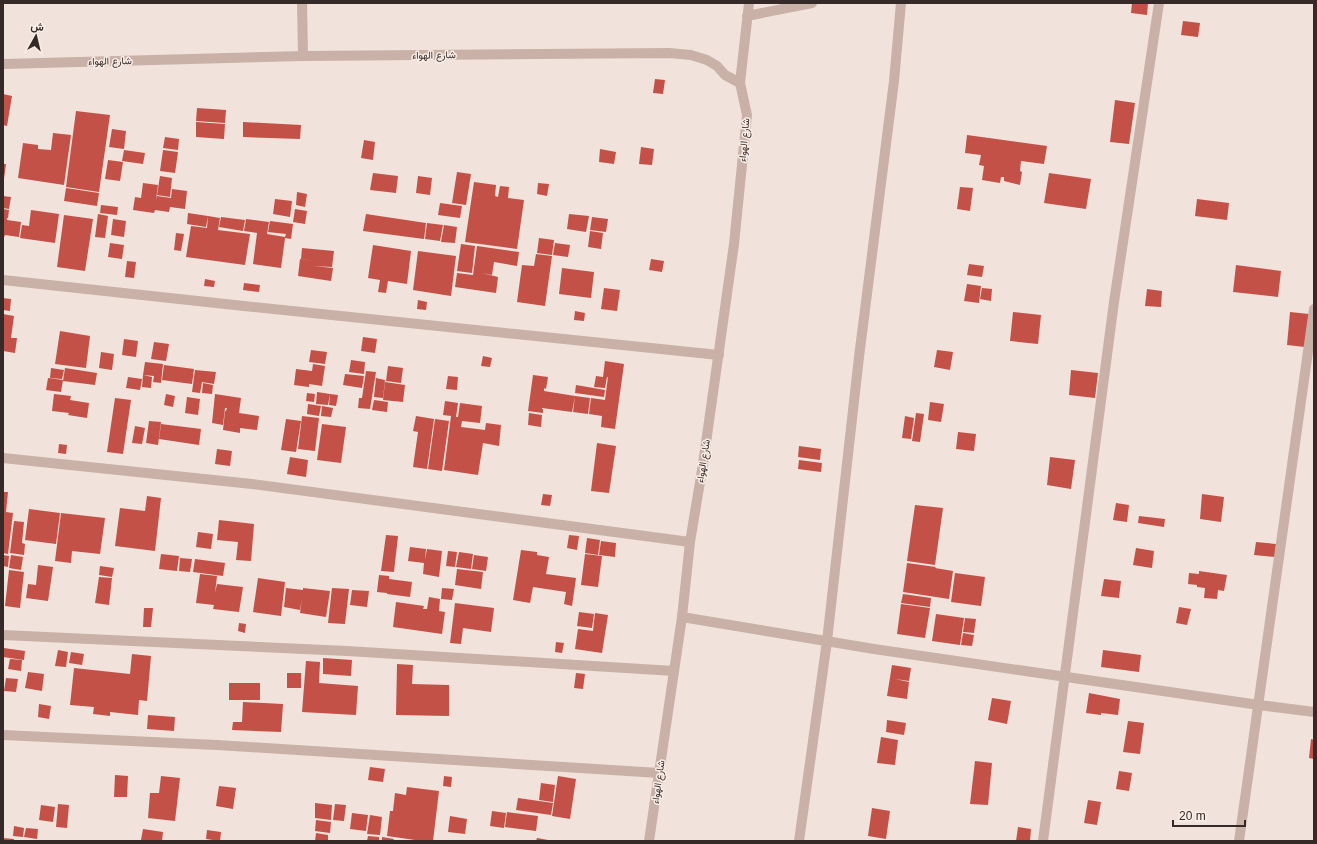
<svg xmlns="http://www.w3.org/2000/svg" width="1317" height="844" viewBox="0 0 1317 844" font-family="Helvetica,Vazirmatn,sans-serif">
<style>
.building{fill:#c35147}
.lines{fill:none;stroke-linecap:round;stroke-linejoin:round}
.minor{stroke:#c9b1a7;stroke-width:10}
.tertiary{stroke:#c9b1a7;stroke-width:10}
.labels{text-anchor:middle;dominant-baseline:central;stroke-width:3;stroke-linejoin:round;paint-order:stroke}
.street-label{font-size:10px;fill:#352a27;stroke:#f9eee7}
</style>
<rect width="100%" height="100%" fill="#f1e3db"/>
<path class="building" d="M1132,3H1148L1147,15L1131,13Z
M1183,21L1200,23L1198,37L1181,35Z
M655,79L665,80L663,94L653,93Z
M3,94L12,96L7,126L3,125Z
M1115,100L1135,103L1129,144L1110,142Z
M197,108L226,110L225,123L196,121Z
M76,111L110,115L99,192L66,187Z
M196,122L225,124L224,139L196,137Z
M243,122L301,125L300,139L243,137Z
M112,129L126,131L124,149L109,147Z
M53,133L71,135L64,185L18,178L23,143L38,145V149L51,150Z
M967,135L1047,146L1044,164L1021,161L1020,171L1022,172L1020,185L1004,181V177H1001L1000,183L982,180L984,166L979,165L981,155L965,153Z
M165,137L179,139L178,150L163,148Z
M364,140L375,142L373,160L361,158Z
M641,147L654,149L652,165L639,164Z
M600,149L616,152L614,164L599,162Z
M124,150L145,153L143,164L122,161Z
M163,150L178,152L175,173L160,171Z
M108,160L123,162L120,181L105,179Z
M3,164H6L4,179H3Z
M457,172L471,174L466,205L452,203Z
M373,173L398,176L396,193L370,190Z
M1049,173L1091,179L1086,209L1044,203Z
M160,176L172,178L170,197L157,195Z
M418,176L432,178L430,195L416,193Z
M474,182L496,185L495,196L498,197L500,186L509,187L508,198L524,200L517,249L465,242Z
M143,183L158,185L156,200L157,196L171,198L172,189L187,191L185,209L170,207L169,212L155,210L154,213L133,210L135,197L141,198Z
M538,183L549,184L547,196L537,194Z
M960,187L973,188L970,211L957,209Z
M66,188L99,193L97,206L64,201Z
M297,192L307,194L305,207L296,205Z
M3,196L11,197L9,209L3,208Z
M275,199L292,201L290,217L273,214Z
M1197,199L1229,203L1227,220L1195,216Z
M440,203L462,206L460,218L438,215Z
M101,205L118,207L117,215L100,213Z
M3,209L9,210L8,218H7V220L21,222L19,237L5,235L3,240Z
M295,209L307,211L305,224L293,222Z
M31,210L59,214L55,243L20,238L22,225L29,226Z
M188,213L208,216L206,227L187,224Z
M98,214L108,216L105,238L95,237Z
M366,214L426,223L424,239L363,231Z
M569,214L589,216L586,232L567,229Z
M64,215L93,219L85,271L57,267Z
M208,216L220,218L218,230L250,234L245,265L186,257L191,226L207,228Z
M221,217L245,220L243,231L219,227Z
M592,217L608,219L606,232L590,230Z
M113,219L126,221L124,237L111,235Z
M246,219L269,222L267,234L285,237L286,234L268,232L270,221L293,224L291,239L285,238L281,268L253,264L257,233L244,231Z
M427,223L443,225L440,241L425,239Z
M444,225L457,227L455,243L441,242Z
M590,231L603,233L601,249L588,247Z
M176,233L184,234L181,251L174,250Z
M539,238L554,240L552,255L537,253Z
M110,243L124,245L122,259L108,257Z
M555,243L570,245L568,257L553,255Z
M461,244L475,246L472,273L457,271Z
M373,245L411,251L407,284L388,281L386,293L378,292L380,280L368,278Z
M477,246L519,252L517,266L494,262L492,275L482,273L498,277L496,293L455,287L457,273L473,275Z
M302,248L334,251L332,267L314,266L333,268L331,281L298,276L300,259L315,261L301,259Z
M418,251L456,256L451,296L413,290Z
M536,254L552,256L545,306L517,302L522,265L534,266Z
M651,259L664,261L662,272L649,270Z
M127,261L136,262L134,278L125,277Z
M969,264L984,266L982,277L967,275Z
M1236,265L1281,271L1278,297L1233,292Z
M562,268L594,272L591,298L559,294Z
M205,279L215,281L214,287L204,286Z
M244,283L260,285L259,292L243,290Z
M967,284L981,286L979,303L964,301Z
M604,288L620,290L617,311L601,309Z
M982,288L992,289L991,301L980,299Z
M1147,289L1162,291L1161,307L1145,306Z
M3,298L11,299L10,311L3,310Z
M418,300L427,302L426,310L417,309Z
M575,311L585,313L584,321L574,320Z
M1013,312L1041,315L1038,344L1010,341Z
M1290,312L1309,314L1305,347L1287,345Z
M3,314L14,316L11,338H17L15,353L3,351Z
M60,331L90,336L86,368L55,364Z
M363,337L377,339L375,353L361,351Z
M124,339L138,341L136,357L122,355Z
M154,342L169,344L166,361L151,359Z
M311,350L327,352L325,364L309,362Z
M937,350L953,352L950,370L934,367Z
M101,352L114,354L112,370L99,368Z
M483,356L492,358L490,367L481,366Z
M351,360L365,362L364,374L349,372Z
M605,361L624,364L615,429L601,427L602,416L589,414L591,398L605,400L608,377H607L605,388L594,387L596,376L603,377Z
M145,362L163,364L161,383L153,382L154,376L143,375Z
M313,364L325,366L322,386L309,384V387L294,385L296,369L312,371Z
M164,365L194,369L192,384L162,380Z
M388,366L403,368L401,383L386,381Z
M51,368L64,370L62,379L50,378Z
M65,368L97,373L95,385L63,381Z
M195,370L216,372L214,384L202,382L200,393L192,392Z
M1071,370L1098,373L1095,398L1069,395Z
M366,371L376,372L370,409L358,408L359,398H362Z
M345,374L364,376L362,388L343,385Z
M143,375L152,377L151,388L142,387Z
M533,375L548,377L546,389L544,388V391L575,396L572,412L542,408V409H543V413L528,411Z
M448,376L458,377L457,390L446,389Z
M128,377L142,379L140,390L126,388Z
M48,378L63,380L61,392L46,390Z
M376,378L385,380L383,398L374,397Z
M385,382L405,385L403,402L383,400Z
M203,383L213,385L212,394L202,393Z
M576,385L605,390L604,397L575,393Z
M317,392L330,394L328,405L316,404Z
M307,393L315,394L314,402L306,401Z
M54,394L71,396L70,400L89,403L87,418L68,415L69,413L52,411Z
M166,394L175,396L173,407L164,405Z
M215,394L241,398L239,413L259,416L257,430L240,428V433L223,430L225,411H226L227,408H225L223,425L212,423Z
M330,394L338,395L336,406L329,405Z
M575,396L590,398L588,414L573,412Z
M187,397L200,399L198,415L185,413Z
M115,398L131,400L123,454L107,452Z
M374,400L388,402L387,412L372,410Z
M445,401L458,403L456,417H458L460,403L482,406L480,423L462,421L461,427L485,430L486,423L501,425L499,446L483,443L478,475L444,470L451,416L443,415Z
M930,402L944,404L941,422L928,420Z
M308,404L321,406L319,416L307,414Z
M322,406L333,408L331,417L321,416Z
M529,413L542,415L541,427L528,425Z
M916,413L924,414L920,442L912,441Z
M302,416L319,418L315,451L298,449Z
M416,416L434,419L427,469L413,467L418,432L413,431Z
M905,416L914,418L911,439L902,438Z
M286,419L301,421L296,452L281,450Z
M435,419L449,421L442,471L428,469Z
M149,421L161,422L158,445L146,443Z
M161,424L201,429L199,445L159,439Z
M322,424L346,427L341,463L317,460Z
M135,426L145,428L142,444L132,443Z
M958,432L976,434L974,451L956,449Z
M597,443L616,446L609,493L591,491Z
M59,444L67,445L66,454L58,453Z
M799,446L821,449L820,460L798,457Z
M217,449L232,451L230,466L215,464Z
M290,457L308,460L306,477L287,474Z
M1050,457L1075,460L1071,489L1047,485Z
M799,460L822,463L821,472L798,469Z
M3,492H8L6,512L13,513L8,554L3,553Z
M543,494L552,495L550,506L541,505Z
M1202,494L1224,497L1221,522L1200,519Z
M147,496L161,498L155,551L115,546L120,508L145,511Z
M1116,503L1129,505L1127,522L1113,520Z
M915,505L943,508L935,565L907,561Z
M29,509L60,513L56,544L25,540Z
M61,513L105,518L100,554L72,551L71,563L55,561Z
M1139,516L1165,519L1164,527L1138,523Z
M219,520L254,524L251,561L236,560L238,542L217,540Z
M14,521L24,522L22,543L25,544L24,555L10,553Z
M198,532L213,534L211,549L196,547Z
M386,535L398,536L394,572L381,571Z
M569,535L579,536L577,550L567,548Z
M587,538L600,540L598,555L585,553Z
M601,541L616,543L615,557L599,555Z
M1256,542L1276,544L1275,557L1254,555Z
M410,547L426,549L425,560L427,549L442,551L439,577L423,574L424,563L408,561Z
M1136,548L1154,551L1152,568L1133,565Z
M521,550L537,552V555L549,557L546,574L576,578L572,606L564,604L566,592L533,587L530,603L513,600Z
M448,551L457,552L455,567L446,566Z
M459,552L473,554L471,569L456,567Z
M161,554L179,556L177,571L159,569Z
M585,554L602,556L598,587L581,585Z
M3,555L9,556L8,567L3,566Z
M11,555L23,557L21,570L9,568Z
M474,555L488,557L486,571L472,569Z
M180,558L192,559L190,572L179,571Z
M195,559L225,563L223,576L193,572Z
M907,563L936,567L935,568L953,571L949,599L903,592Z
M38,565L53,567L48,601L26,598L28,584L36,585Z
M100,566L114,568L112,577L99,575Z
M457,569L483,572L481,589L455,585Z
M9,570L24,572L20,608L5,606Z
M1199,571L1227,575L1224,591L1218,590L1217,599L1204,598L1205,588L1197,587V585L1188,584L1189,573L1199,574Z
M955,573L985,577L981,606L951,602Z
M200,574L217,576L215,593L217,584L243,587L239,612L213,609L214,605L196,603Z
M379,575L389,576V579L412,582L410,597L387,594V593L377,592Z
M99,577L112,578L109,605L95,603Z
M258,578L285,582L281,616L253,612Z
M1104,579L1121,581L1119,598L1101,596Z
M286,588L303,590V588L330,591L326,617L300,613L302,598L300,610L284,607Z
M332,588L349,589L345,624L328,623Z
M442,588L454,589L452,600L441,599Z
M352,590L369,591L367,607L350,605Z
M903,594L931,598L930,607L901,603Z
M429,597L440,599L439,611L445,612L442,634L393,627L396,602L424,606L423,609H427Z
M455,603L494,608L491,632L463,628L461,644L450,643Z
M901,604L930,608L925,638L897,634Z
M1179,607L1191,609L1187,625L1176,623Z
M144,608H153L151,627H143Z
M579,612L594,614L592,628L577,626Z
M595,613L608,615L602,653L575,649L578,629L593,631Z
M936,614L964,618L960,645L932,641Z
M965,618L976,619L974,633L963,632Z
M239,623L246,624L245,633L238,631Z
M963,633L974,635L972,646L961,645Z
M556,642L564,643L562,653L555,652Z
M4,648L25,651L24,660L3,657Z
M58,650L68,652L66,667L55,666Z
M1103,650L1141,655L1139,672L1101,667Z
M71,652L84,654L82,665L69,663Z
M132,654L151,656L147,701L139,700L138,715L110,712V716L93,714L94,707L70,705L74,668L130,674Z
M323,658L352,660L351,676L323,674Z
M10,659L22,660L21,671L8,669Z
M306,661L320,662L319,683L358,686L356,715L302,712Z
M397,664L413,665L412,684L449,685V716L396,715Z
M892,665L911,668L909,681L895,679L909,682L907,699L887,696Z
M28,672L44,674L42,691L25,688Z
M287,673H301V688H287Z
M576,673L585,674L583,689L574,688Z
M6,678L18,679L16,692L4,691Z
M229,683H260V700H229Z
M1089,693L1120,699L1118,715L1101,713V715L1086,713Z
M992,698L1011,701L1007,724L988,720Z
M243,702L283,704L281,732L232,730L233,722H242Z
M39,704L51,706L49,719L38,717Z
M148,715L175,717L174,731L147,729Z
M887,720L906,723L904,735L886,732Z
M1128,721L1144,723L1140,754L1123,752Z
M881,737L898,740L895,765L877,763Z
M1311,739L1314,740V759L1309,758Z
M975,761L992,763L988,805L970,804Z
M370,767L385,769L383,782L368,780Z
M1119,771L1132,773L1129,791L1116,789Z
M115,775L128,776L127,797H114Z
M161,776L180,778L175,821L148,818L150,793H159Z
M444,776L452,777L451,787L443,786Z
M558,776L576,779L570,819L552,816Z
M541,783L555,785L553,802L539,800Z
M219,786L236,788L233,809L216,806Z
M407,787L439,791L433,841H422L387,836L390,811H393L395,793L406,795Z
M518,798L553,803L551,815L516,810Z
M1088,800L1101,802L1097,825L1084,823Z
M315,803L332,805L331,820L315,818Z
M58,804L69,805L67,828L56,827Z
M335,804L346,805L344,821L333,820Z
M41,805L55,807L53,822L39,820Z
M872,808L890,811L886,839L868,836Z
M492,811L506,813L504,828L490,826Z
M507,812L538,816L536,831L505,827Z
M352,813L368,815L366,831L350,829Z
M370,815L382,817L380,835L367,834Z
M450,816L467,819L465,834L448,832Z
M316,820L331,822L330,833L315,831Z
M14,826L24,828L23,837L13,836Z
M1018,827L1031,829L1030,841H1016Z
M26,828L38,829L37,839L24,837Z
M143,829L163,832L162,841L141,840Z
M207,830L221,832L220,841L206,839Z
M316,833L328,835V841H315Z
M368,836L379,837V841H367Z
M382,837L394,839L393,841H382Z
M3,838L14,839V841H3Z
M537,838L548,840V841H536Z"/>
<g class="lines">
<path class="minor" d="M302,3L303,56
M747,16L812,3
M740,83L749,3
M3,280L244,306L719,355
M3,458L252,484L690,542
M682,617L874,649L1259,705L1314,712
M3,635L347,651L674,671
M3,735L217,745L659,773
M799,841L827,641L859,357L894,81L901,3
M1043,841L1114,302L1159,3
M1239,841L1314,309"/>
<path class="tertiary" d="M3,64L303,56L669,53L691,55L707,60L717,66L725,75L740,83L747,115L734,244L703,464L690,542L682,617L649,841"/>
</g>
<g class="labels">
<g class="street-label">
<text transform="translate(434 55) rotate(-1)">شارع الهواء</text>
<text transform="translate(110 61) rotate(-1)">شارع الهواء</text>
<text transform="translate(744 140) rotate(-85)">شارع الهواء</text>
<text transform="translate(703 461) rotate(-81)">شارع الهواء</text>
<text transform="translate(658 782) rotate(-82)">شارع الهواء</text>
</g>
</g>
<rect width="1317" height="844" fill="none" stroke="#352a27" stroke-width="8"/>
<g transform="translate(36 36) rotate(8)" stroke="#f9eee7" stroke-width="3" paint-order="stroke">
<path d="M0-3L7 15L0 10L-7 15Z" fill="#352a27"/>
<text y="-6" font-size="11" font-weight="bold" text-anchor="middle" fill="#352a27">ش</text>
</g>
<path d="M1173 820v6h72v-6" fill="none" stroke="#352a27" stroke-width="2"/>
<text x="1179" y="820" font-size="12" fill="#352a27" stroke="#f9eee7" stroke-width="3" paint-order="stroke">20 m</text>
</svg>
